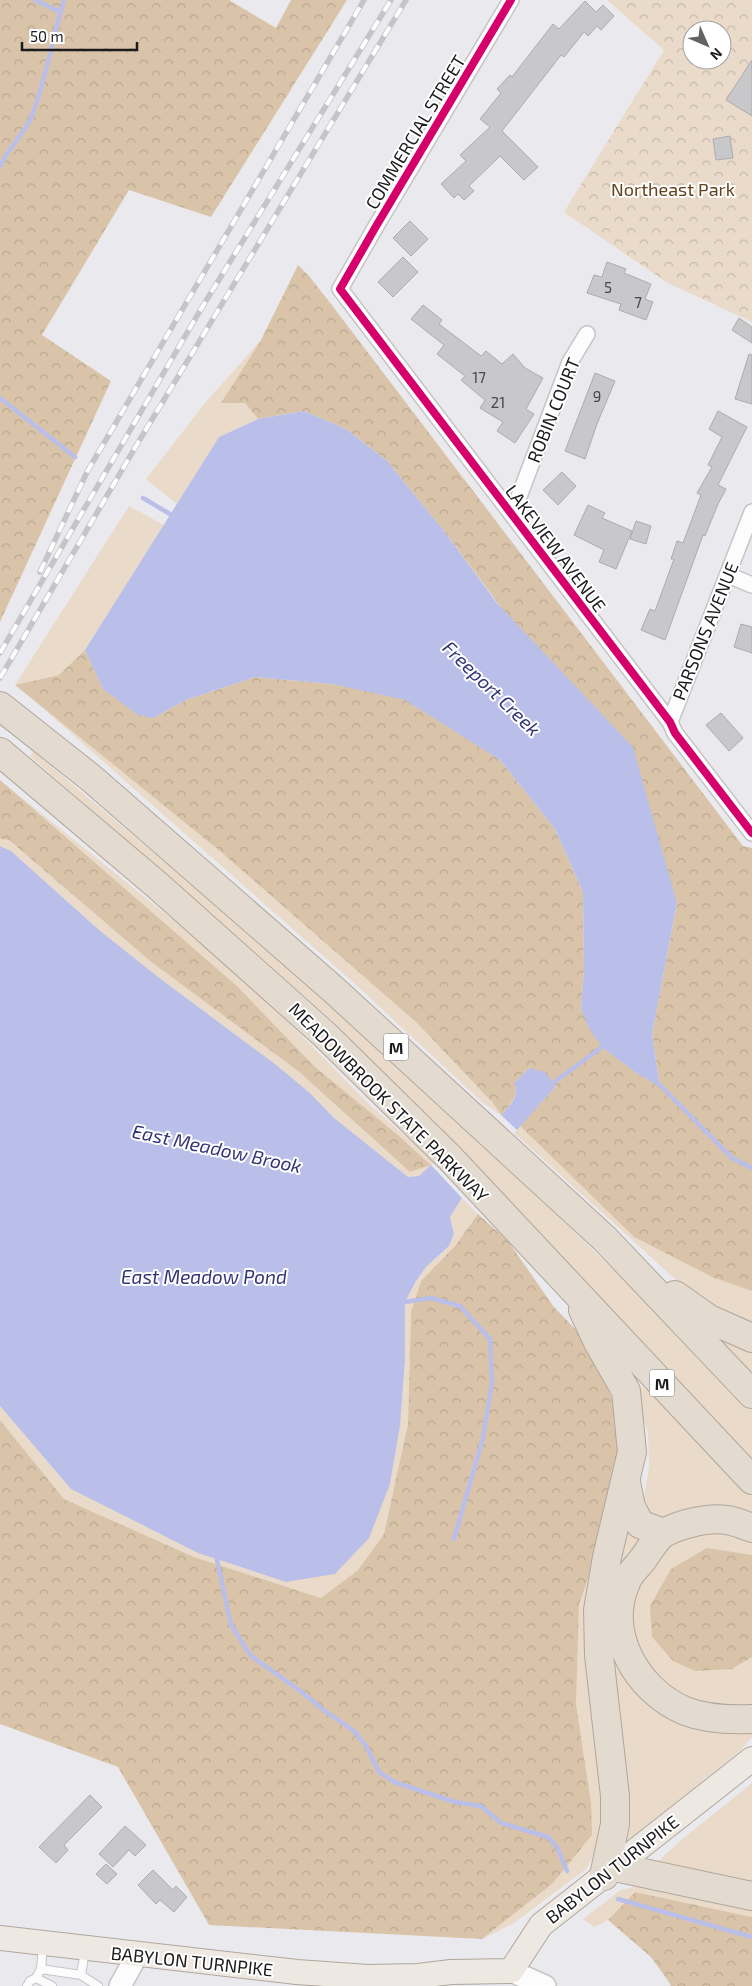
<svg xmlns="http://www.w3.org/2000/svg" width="752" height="1986" viewBox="0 0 752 1986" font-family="'Exo 2',sans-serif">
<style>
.grass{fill:#e9dac9}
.forest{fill:url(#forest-crowns)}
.park{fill:url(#park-crowns);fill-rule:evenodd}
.water{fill:#babfe9}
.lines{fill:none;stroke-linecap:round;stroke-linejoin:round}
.stream{stroke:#babfe9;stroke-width:4.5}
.building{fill:#c8c8cb;stroke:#acacae}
.lane-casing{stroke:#c5c5c7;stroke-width:10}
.street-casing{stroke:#c5c5c7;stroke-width:18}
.secondary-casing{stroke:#c5c5c7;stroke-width:24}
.primary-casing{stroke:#b0a79d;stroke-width:26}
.highway-casing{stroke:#b0a79d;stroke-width:30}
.lane{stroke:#fcfcfc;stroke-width:8}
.street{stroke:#fcfcfc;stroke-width:15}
.secondary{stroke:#fcfcfc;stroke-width:21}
.primary{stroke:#ede8e2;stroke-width:24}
.highway{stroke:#e3dbcf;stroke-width:28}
.rail-casing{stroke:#c5c5c7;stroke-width:5.5}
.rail{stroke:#fff;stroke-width:4;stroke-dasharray:11;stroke-linecap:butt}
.cycleway-casing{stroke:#fff;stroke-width:11}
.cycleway{stroke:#d6006c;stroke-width:8}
.labels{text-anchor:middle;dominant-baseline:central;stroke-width:4;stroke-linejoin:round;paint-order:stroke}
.number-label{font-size:15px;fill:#464648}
.shield{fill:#fff;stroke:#5f5f61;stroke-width:1}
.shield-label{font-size:16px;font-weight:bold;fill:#1b1b1d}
.street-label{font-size:18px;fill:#1b1b1d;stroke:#fff}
.park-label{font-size:18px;fill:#5f421b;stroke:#fff}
.water-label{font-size:19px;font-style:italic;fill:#333477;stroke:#fff}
</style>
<defs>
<pattern id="forest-crowns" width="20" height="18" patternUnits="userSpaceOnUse" patternTransform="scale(1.25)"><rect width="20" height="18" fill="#dac4a9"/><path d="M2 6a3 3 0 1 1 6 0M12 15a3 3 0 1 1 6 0" fill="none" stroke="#baa891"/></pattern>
<pattern id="park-crowns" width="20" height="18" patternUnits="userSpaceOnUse" patternTransform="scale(1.25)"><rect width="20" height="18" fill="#e9dac9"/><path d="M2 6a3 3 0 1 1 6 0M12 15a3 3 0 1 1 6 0" fill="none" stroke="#c7baac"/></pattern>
</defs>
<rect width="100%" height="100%" fill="#eaeaee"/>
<path class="grass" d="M261,340L222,402L245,403L258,419L219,437L177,504L146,479L205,403Z
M129,506L164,525L85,650L59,675L15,685Z
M38,704L221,852L417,1023L493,1103L501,1115L482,1102L354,983Z
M33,751L330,1002L506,1165L679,1334L752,1410V1458L498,1190L331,1019L30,756Z
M0,780L204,945L286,1020L371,1106L435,1162L419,1176L408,1177L334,1118L310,1093L275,1064L162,980L99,930L11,851L0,846V839L9,840L150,961L298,1071L410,1172L431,1165L399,1136L314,1066L237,986Z
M520,1126L634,1237L714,1278L752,1291V1327L739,1324L684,1287L514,1133Z
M462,1198L478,1214L455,1246L421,1281L411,1312L408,1424L384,1534L358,1570L321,1598L194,1557L64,1499L0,1420V1406L71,1489L198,1553L286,1582L390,1484L400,1426L405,1360V1302L416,1281L426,1267L449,1246L454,1234L450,1217Z
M704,1323L752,1347V1374Z
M628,1377L656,1396L752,1496V1519L654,1526L643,1504L649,1467L648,1433Z
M627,1517L652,1537L626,1566L631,1680L752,1728V1737L740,1751L627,1841L621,1828L606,1625Z
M713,1526L752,1534V1715L708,1710L665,1691L633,1650L629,1605L642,1565L671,1540Z
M603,1534L607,1834L586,1869L514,1923L482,1939L552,1884L591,1803L576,1704L579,1605Z
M752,1783V1888L653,1866L680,1841Z
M637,1886L752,1904V1917L635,1892L608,1920L594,1927L583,1919L621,1890Z"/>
<path class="forest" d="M0,0H229L276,28L291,0H347L211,217L129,190L42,335L111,381L0,622Z
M298,265L309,276L331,304L743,846L752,848V1291L714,1278L634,1237L520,1126L556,1086L529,1068L515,1082C519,1097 510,1105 501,1115L493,1103L417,1023L221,852L15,685L59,675L85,650L103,689L153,718L186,700L255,677L332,684L407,698L500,760L555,829L583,892L584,971L581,1010L635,1072L660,1086L652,1034L677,903L500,606L444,531L387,461L346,429L304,411L258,419L245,403H221L261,340Z
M0,780L237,986L314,1066L399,1136L431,1165L410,1172L298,1071L150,961L9,840L0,839Z
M478,1214L508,1241L554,1307L588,1342L614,1403L618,1429L616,1482L603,1534L579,1605L576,1704L591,1803L592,1835L552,1884L482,1939L209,1925L118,1767L0,1724V1420L64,1499L194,1557L321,1598L358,1570L384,1534L408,1424L411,1312L421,1281L455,1246Z
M707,1548L752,1555V1657L732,1669L695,1671L673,1661L652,1637L650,1606L671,1569Z
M635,1892L752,1917V1986H670L671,1985L651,1957L608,1920Z"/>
<path class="park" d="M607,0H752V322L666,282L564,212L664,50ZM692,30H722V60H692Z"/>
<path class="water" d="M304,411L346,429L387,461L444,531L497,603L633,747L677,903L652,1034L660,1087L635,1072L602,1047L589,1028L581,1009L584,971L583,892L555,829L500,760L405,700L332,684L255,677L186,700L153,718L138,715L103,689L85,650L219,437L258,419Z
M0,846L11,851L99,930L162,980L275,1064L310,1093L334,1118L408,1177L419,1176L431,1165L462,1198L450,1217L454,1234L449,1246L426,1267L416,1281L405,1302V1360L400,1426L390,1484L369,1538L335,1574L286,1582L198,1553L71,1489L0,1406Z
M529,1068L545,1072L556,1086L517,1130L501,1115C510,1105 520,1097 514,1083Z"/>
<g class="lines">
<path class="stream" d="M35,0L60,12
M0,166C8,149 23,135 31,118C46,80 52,39 64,0
M0,398L75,457
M143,498L175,517
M658,1083L732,1158L752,1168
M549,1086L602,1047
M401,1299L405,1302L431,1298L460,1306L490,1339L492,1382L483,1438L454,1539
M216,1555L231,1625L251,1656L299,1690L325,1711L354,1731L366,1746L379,1772L394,1782L455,1802L481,1806L501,1823L548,1837L557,1847L567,1871
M618,1899L752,1937"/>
</g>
<path class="building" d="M585,1L596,12L603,5L614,16L601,30L597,26L588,36L584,32L564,57L561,55L502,131L538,167L524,180L500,156L469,186L474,191L464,200L458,194L454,198L441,184L466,161L460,155L490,127L480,119L501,93L497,89L510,75L512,77L553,24L559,29Z
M752,60V116L726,100Z
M730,136L733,158L716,160L713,139Z
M410,221L428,239L411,256L393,238Z
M403,257L418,272L393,297L378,282Z
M607,262L626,269L624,273L651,284L645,299L653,302L646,320L619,310L621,304L587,293L594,275L602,277Z
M423,305L442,320L439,324L481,356L486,351L502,364L513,354L525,368L543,378L526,409L534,414L515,443L497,431L503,422L480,408L485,400L461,380L465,376L437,354L444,345L411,319Z
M739,318L752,327V343L732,330Z
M749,354L752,355V404L735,399Z
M595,373L615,381L597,424L585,459L565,451Z
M718,411L747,427L718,485L726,489L718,504L705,536L703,535L665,640L641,630L650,609L655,611L674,559H671L677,541L683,543L701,495L697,493L712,467L708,465L722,437L709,429Z
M562,472L576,486L558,505L543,490Z
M588,505L605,513L602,518L632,531L616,569L599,562L604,550L574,535Z
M636,521L651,526L646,544L630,539Z
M741,624L752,627V653L734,647Z
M721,713L743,738L729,751L706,725Z
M90,1795L102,1807L64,1845L68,1850L56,1863L39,1847Z
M125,1826L146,1845L135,1856L129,1850L113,1867L99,1854Z
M106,1864L117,1874L107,1884L96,1874Z
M153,1870L173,1890L176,1886L187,1897L174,1912L160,1900L156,1904L138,1885Z"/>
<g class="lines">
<g class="lane-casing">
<path id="lane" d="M43,1946L41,1969L81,1975L85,1951
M41,1969L36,1978L52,1986
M81,1975L98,1986
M27,1986L30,1981L36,1978"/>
</g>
<g class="street-casing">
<path id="street" d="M511,0L375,228L340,289L670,722L675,733L752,833
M512,515L570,362L587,334
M728,575L752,585
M670,722L752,512"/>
</g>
<g class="secondary-casing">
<path id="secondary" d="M511,1971L545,1986
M120,1986L137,1955"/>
</g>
<g class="primary-casing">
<path id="primary" d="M0,1938L297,1972L368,1977L418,1976L451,1972L511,1971L541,1925L752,1759"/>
</g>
<g class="highway-casing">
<path id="highway" d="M0,706L91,778L334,990L605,1239L752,1394
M0,752L157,885L324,1034L449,1157L752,1480
M675,1295L709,1319L752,1338
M583,1310L599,1344L626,1391L632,1452L607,1557L598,1610L599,1655L615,1796V1824L604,1876
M626,1482L631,1507L640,1524L663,1533
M752,1528C744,1525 735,1521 727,1520C709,1517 680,1524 664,1533C656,1538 649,1551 643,1559C638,1566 630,1573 627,1580C603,1632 636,1690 685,1711C706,1719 730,1720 752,1719
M615,1867L752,1896"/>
</g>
<use href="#lane" class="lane"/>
<use href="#street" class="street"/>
<use href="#secondary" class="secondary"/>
<use href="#primary" class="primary"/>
<use href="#highway" class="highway"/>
<g class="rail-casing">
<path id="rail" d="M40,572L87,472L364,0
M0,653L201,309L391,0
M0,678L139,441L406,0"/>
</g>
<use href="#rail" class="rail"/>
<g class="cycleway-casing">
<path id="cycleway" d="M511,0L375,228L340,289L670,722L675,733L752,833"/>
</g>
<use href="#cycleway" class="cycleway"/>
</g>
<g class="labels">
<g class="number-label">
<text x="608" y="287">5</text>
<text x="638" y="302">7</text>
<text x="479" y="377">17</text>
<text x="597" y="396">9</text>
<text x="498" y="402">21</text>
</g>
<g class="shield">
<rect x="383.5" y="1033.5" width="25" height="27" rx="4"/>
<rect x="649.5" y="1369.5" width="25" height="27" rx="4"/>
</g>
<g class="shield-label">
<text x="396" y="1047">M</text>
<text x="662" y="1383">M</text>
</g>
<g class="street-label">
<text transform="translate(415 132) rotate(-59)">COMMERCIAL STREET</text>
<text transform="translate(553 410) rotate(-68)">ROBIN COURT</text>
<text transform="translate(556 548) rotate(53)">LAKEVIEW AVENUE</text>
<text transform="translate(705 631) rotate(-68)">PARSONS AVENUE</text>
<text transform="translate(389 1102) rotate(45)">MEADOWBROOK STATE PARKWAY</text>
<text transform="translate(612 1869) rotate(-38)">BABYLON TURNPIKE</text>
<text transform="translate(192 1961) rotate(6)">BABYLON TURNPIKE</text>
</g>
<g class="park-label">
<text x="673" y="189">Northeast Park</text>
</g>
<g class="water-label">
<text transform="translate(492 688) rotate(44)">Freeport Creek</text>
<text transform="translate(217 1148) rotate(12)">East Meadow Brook</text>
<text x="204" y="1276">East Meadow Pond</text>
</g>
</g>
<g transform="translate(707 45) rotate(135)"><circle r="24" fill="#ffffff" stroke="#a4a4a5"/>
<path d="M0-4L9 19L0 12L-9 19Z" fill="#636366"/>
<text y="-8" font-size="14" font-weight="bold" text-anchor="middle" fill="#1b1b1d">N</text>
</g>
<path d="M22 42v8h115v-8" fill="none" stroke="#1b1b1d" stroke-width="2.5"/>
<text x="30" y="42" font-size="15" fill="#1b1b1d" stroke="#ffffff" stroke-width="4" paint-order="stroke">50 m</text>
</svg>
